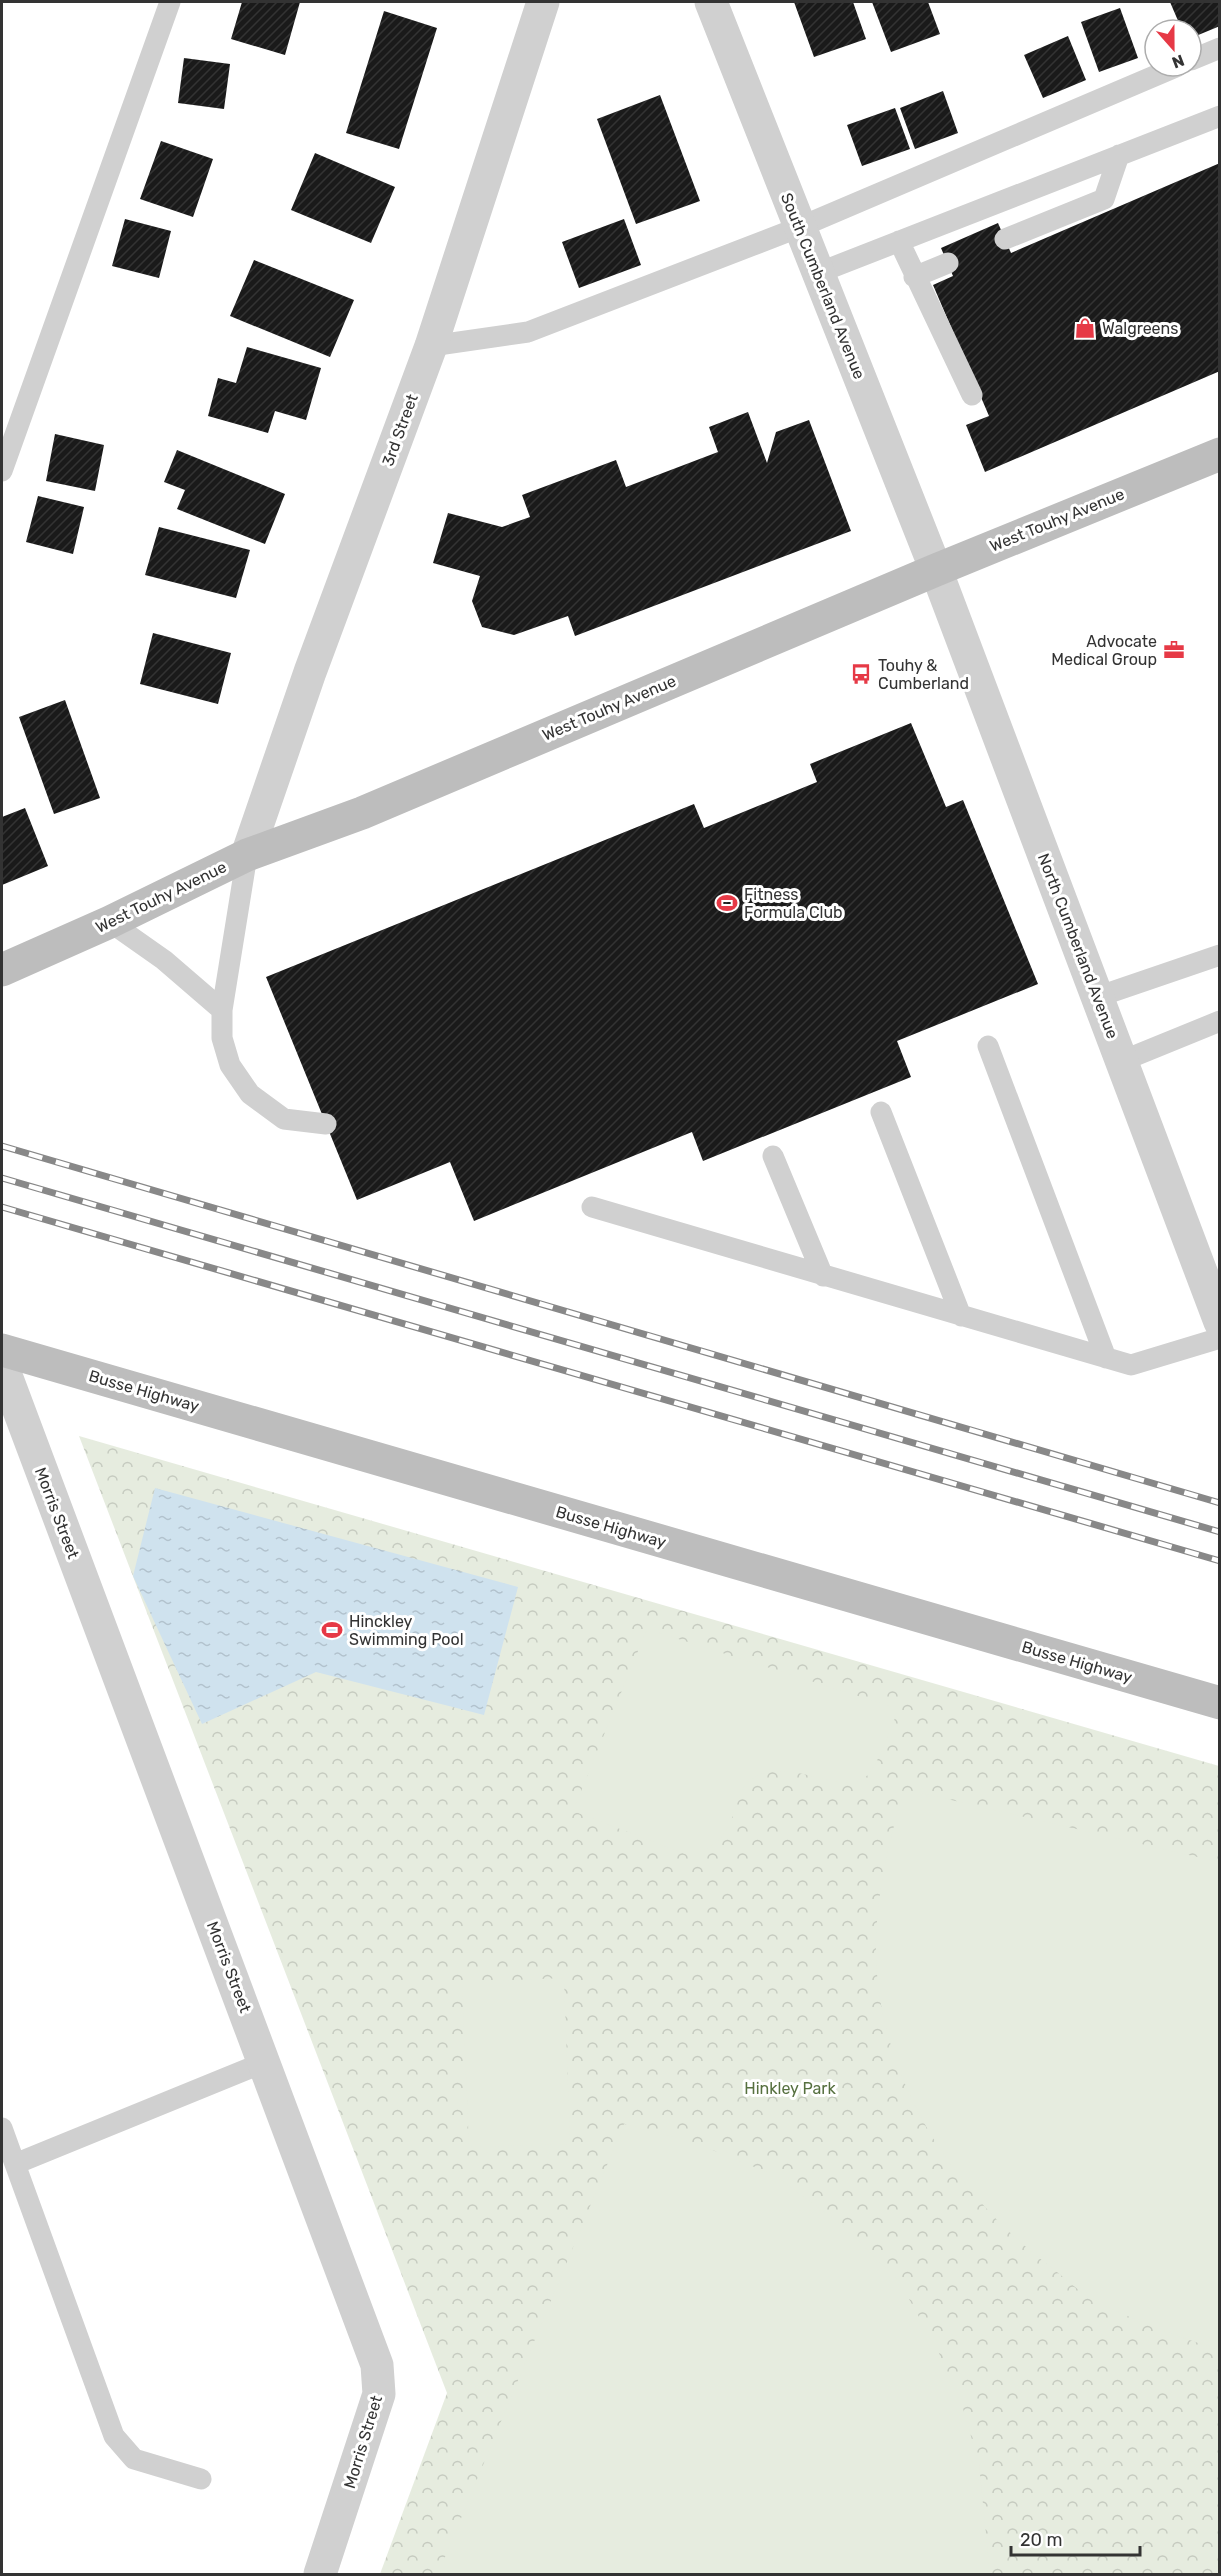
<svg xmlns="http://www.w3.org/2000/svg" width="1221" height="2576" viewBox="0 0 1221 2576" font-family="Rubik,sans-serif">
<style>
.park{fill:url(#park-crowns)}
.pitch{fill:#e6ecdf}
.water{fill:url(#water-ripples)}
.building{fill:url(#building-hatch)}
.lines{fill:none;stroke-linecap:round;stroke-linejoin:round}
.service{stroke:#d0d0d0;stroke-width:21}
.minor{stroke:#d0d0d0;stroke-width:33}
.tertiary{stroke:#d0d0d0;stroke-width:33}
.secondary{stroke:#bdbdbd;stroke-width:33}
.rail-casing{stroke:#888;stroke-width:7}
.rail{stroke:#fff;stroke-width:4.5;stroke-dasharray:14;stroke-linecap:butt}
.labels{text-anchor:middle;dominant-baseline:central;stroke-width:6;stroke-linejoin:round;paint-order:stroke}
.street-label{font-size:16px;fill:#333;stroke:#fff}
.poi-label{font-size:16px;fill:#333;stroke:#fff;text-anchor:start}
.park-label{font-size:16px;fill:#56703f;stroke:#fff}
</style>
<defs>
<pattern id="park-crowns" width="20" height="18" patternUnits="userSpaceOnUse" patternTransform="scale(1.5)"><rect width="20" height="18" fill="#e6ecdf"/><path d="M2 6a3 3 0 1 1 6 0M12 15a3 3 0 1 1 6 0" fill="none" stroke="#c6cbc0"/></pattern>
<pattern id="water-ripples" width="26" height="14" patternUnits="userSpaceOnUse" patternTransform="scale(1.5)"><rect width="26" height="14" fill="#cfe2ee"/><path d="M2 4q2-2 4 0t4 0M15 11q2-2 4 0t4 0" fill="none" stroke="#b2c2cd"/></pattern>
<pattern id="building-hatch" width="6" height="6" patternUnits="userSpaceOnUse" patternTransform="scale(1.5)"><rect width="6" height="6" fill="#1a1a1a"/><path d="M-1 1l2-2M0 6l6-6M5 7l2-2" fill="none" stroke="#333"/></pattern>
</defs>
<rect width="100%" height="100%" fill="#fff"/>
<path class="park" d="M79,1436L1219,1766V2574H380L447,2393Z"/>
<path class="pitch" d="M647,1629L899,1709C889,1730 883,1753 871,1771C850,1802 796,1758 759,1775C723,1791 749,1841 688,1855L573,1811Z
M904,1789L1219,1862V2350C1174,2335 1131,2320 1089,2297C1076,2289 1065,2278 1053,2269C955,2195 879,2080 876,1955C875,1898 889,1842 904,1789Z
M564,1978L570,2144L469,2147L462,1982Z
M624,2124L693,2142L774,2175L841,2224L899,2281L938,2351L962,2405L979,2464L990,2574H438Z"/>
<path class="water" d="M155,1488L518,1587L484,1715L316,1672L202,1724L133,1576Z"/>
<path class="building" d="M242,2H300L285,55L231,39Z
M794,2H853L866,39L814,57Z
M872,2H928L940,34L891,52Z
M1170,2H1220V26L1191,38V30H1182Z
M1120,8L1138,58L1099,72L1081,22Z
M384,11L437,28L399,149L346,133Z
M1068,36L1086,80L1043,98L1024,55Z
M184,58L230,64L224,109L178,103Z
M943,91L958,133L915,149L900,108Z
M660,95L700,201L636,224L597,119Z
M895,108L910,149L862,166L847,125Z
M161,141L213,159L193,217L140,199Z
M315,153L395,187L371,243L291,210Z
M1220,163V371L985,472L966,425L989,416L933,285L953,276L941,248L998,223L1011,253Z
M125,219L171,231L159,278L112,266Z
M624,219L641,265L579,288L562,242Z
M254,260L354,300L330,357L230,316Z
M247,347L321,368L306,420L275,411L268,433L208,416L218,378L236,383Z
M748,412L767,463L776,432L809,420L851,531L575,636L568,616L514,635L482,627L472,601L480,576L433,563L448,513L502,527L530,517L522,495L616,460L626,487L718,452L709,427Z
M55,434L104,445L95,491L46,481Z
M177,450L285,494L265,544L177,509L185,490L164,482Z
M38,496L84,507L73,554L26,542Z
M159,527L250,550L236,598L145,575Z
M153,633L231,653L218,704L140,684Z
M65,700L100,798L54,814L19,717Z
M911,723L946,807L963,800L1038,984L897,1041L911,1077L703,1161L692,1132L474,1221L450,1162L357,1200L266,977L694,804L704,828L817,782L810,764Z
M25,808L48,866L2,885V817Z"/>
<g class="lines">
<path class="service" d="M1191,60L1220,48
M1005,239L1104,199L1119,155
M899,241L972,395
M818,273L1220,116
M914,277L948,263
M431,346L528,332L800,227L1178,66
M2,471L170,2
M110,922L164,960L222,1010L247,855
M1097,997L1220,955
M222,1010V1038L230,1065L250,1094L284,1119L326,1124
M988,1046L1106,1358
M1122,1061L1220,1021
M881,1112L961,1316
M773,1156L823,1276
M592,1207L1131,1365L1220,1338
M2,2128L15,2164
M201,2479L134,2459L114,2436L15,2164L265,2062"/>
<path class="minor" d="M936,570L1220,1322
M247,855L310,672L431,346L543,2
M2,1365L377,2365L379,2394L320,2574"/>
<path class="tertiary" d="M711,2L936,570"/>
<path class="secondary" d="M2,970L110,922L247,855L362,813L936,570L1220,454
M2,1350L1220,1703"/>
<g class="rail-casing">
<path id="rail" d="M2,1146L1220,1503
M2,1178L1220,1532
M2,1207L1220,1561"/>
</g>
<use href="#rail" class="rail"/>
</g>
<defs>
<g id="shop-bare" transform="scale(1.62)"><path d="M-5-2.5h2.3a2.7 3.5 0 0 1 5.4 0H5L5.5 6h-11ZM-1.5-2.5h3a1.5 2.3 0 0 0-3 0Z" fill="#e63946" stroke="#fff" stroke-width="2.5" paint-order="stroke"/></g>
<g id="office-bare" transform="scale(1.62)"><path d="M-6-3h4V-5.5h4V-3h4V5H-6ZM-1-4.5V-3h2v-1.5ZM-6 0V1H6V0Z" fill="#e63946" stroke="#fff" stroke-width="2.5" paint-order="stroke"/></g>
<g id="bus-bare" transform="scale(1.62)"><path d="M-5-6H5V4H4V6H2V4H-2V6H-4V4H-5ZM-3.5-4V0h7V-4ZM-3.5 1.2v1.5H-2V1.2ZM2 1.2v1.5H3.5V1.2Z" fill="#e63946" stroke="#fff" stroke-width="2.5" paint-order="stroke"/></g>
<g id="stadium-bare" transform="scale(1.62)"><path d="M0-5a6.5 5 0 1 0 0 10a6.5 5 0 1 0 0-10ZM-3.5-1.8h7v3.6h-7Z" fill="#e63946" stroke="#fff" stroke-width="2.5" paint-order="stroke"/></g>
</defs>
<g fill-rule="evenodd">
<use href="#shop-bare" x="1085" y="328"/>
<use href="#office-bare" x="1174" y="650"/>
<use href="#bus-bare" x="861" y="674"/>
<use href="#stadium-bare" x="727" y="903"/>
<use href="#stadium-bare" x="332" y="1630"/>
</g>
<g class="labels">
<g class="street-label">
<text transform="translate(823 286) rotate(68)">South Cumberland Avenue</text>
<text transform="translate(400 430) rotate(-70)">3rd Street</text>
<text transform="translate(1057 520) rotate(-22)">West Touhy Avenue</text>
<text transform="translate(609 708) rotate(-23)">West Touhy Avenue</text>
<text transform="translate(161 897) rotate(-26)">West Touhy Avenue</text>
<text transform="translate(1078 946) rotate(69)">North Cumberland Avenue</text>
<text transform="translate(144 1391) rotate(16)">Busse Highway</text>
<text transform="translate(57 1513) rotate(69)">Morris Street</text>
<text transform="translate(611 1527) rotate(16)">Busse Highway</text>
<text transform="translate(1077 1662) rotate(16)">Busse Highway</text>
<text transform="translate(229 1967) rotate(69)">Morris Street</text>
<text transform="translate(363 2442) rotate(-73)">Morris Street</text>
</g>
<g class="poi-label">
<text x="1102" y="328">Walgreens</text>
<text x="1157" y="641" text-anchor="end">Advocate<tspan x="1157" dy="18">Medical Group</tspan></text>
<text x="878" y="665">Touhy &amp;<tspan x="878" dy="18">Cumberland</tspan></text>
<text x="744" y="894">Fitness<tspan x="744" dy="18">Formula Club</tspan></text>
<text x="349" y="1621">Hinckley<tspan x="349" dy="18">Swimming Pool</tspan></text>
</g>
<g class="park-label">
<text x="790" y="2088">Hinkley Park</text>
</g>
</g>
<rect width="1221" height="2576" fill="none" stroke="#333333" stroke-width="6"/>
<g transform="translate(1173 48) rotate(159)"><circle r="28" fill="#ffffff" stroke="#adadad" stroke-width="1.5"/>
<path d="M0-4.5L10 22L0 15L-10 22Z" fill="#e63946"/>
<text y="-9" font-size="16" font-weight="bold" text-anchor="middle" fill="#333333">N</text>
</g>
<path d="M1011 2546v9h129v-9" fill="none" stroke="#333333" stroke-width="3"/>
<text x="1020" y="2546" font-size="18" fill="#333333" stroke="#ffffff" stroke-width="4.5" paint-order="stroke">20 m</text>
</svg>
